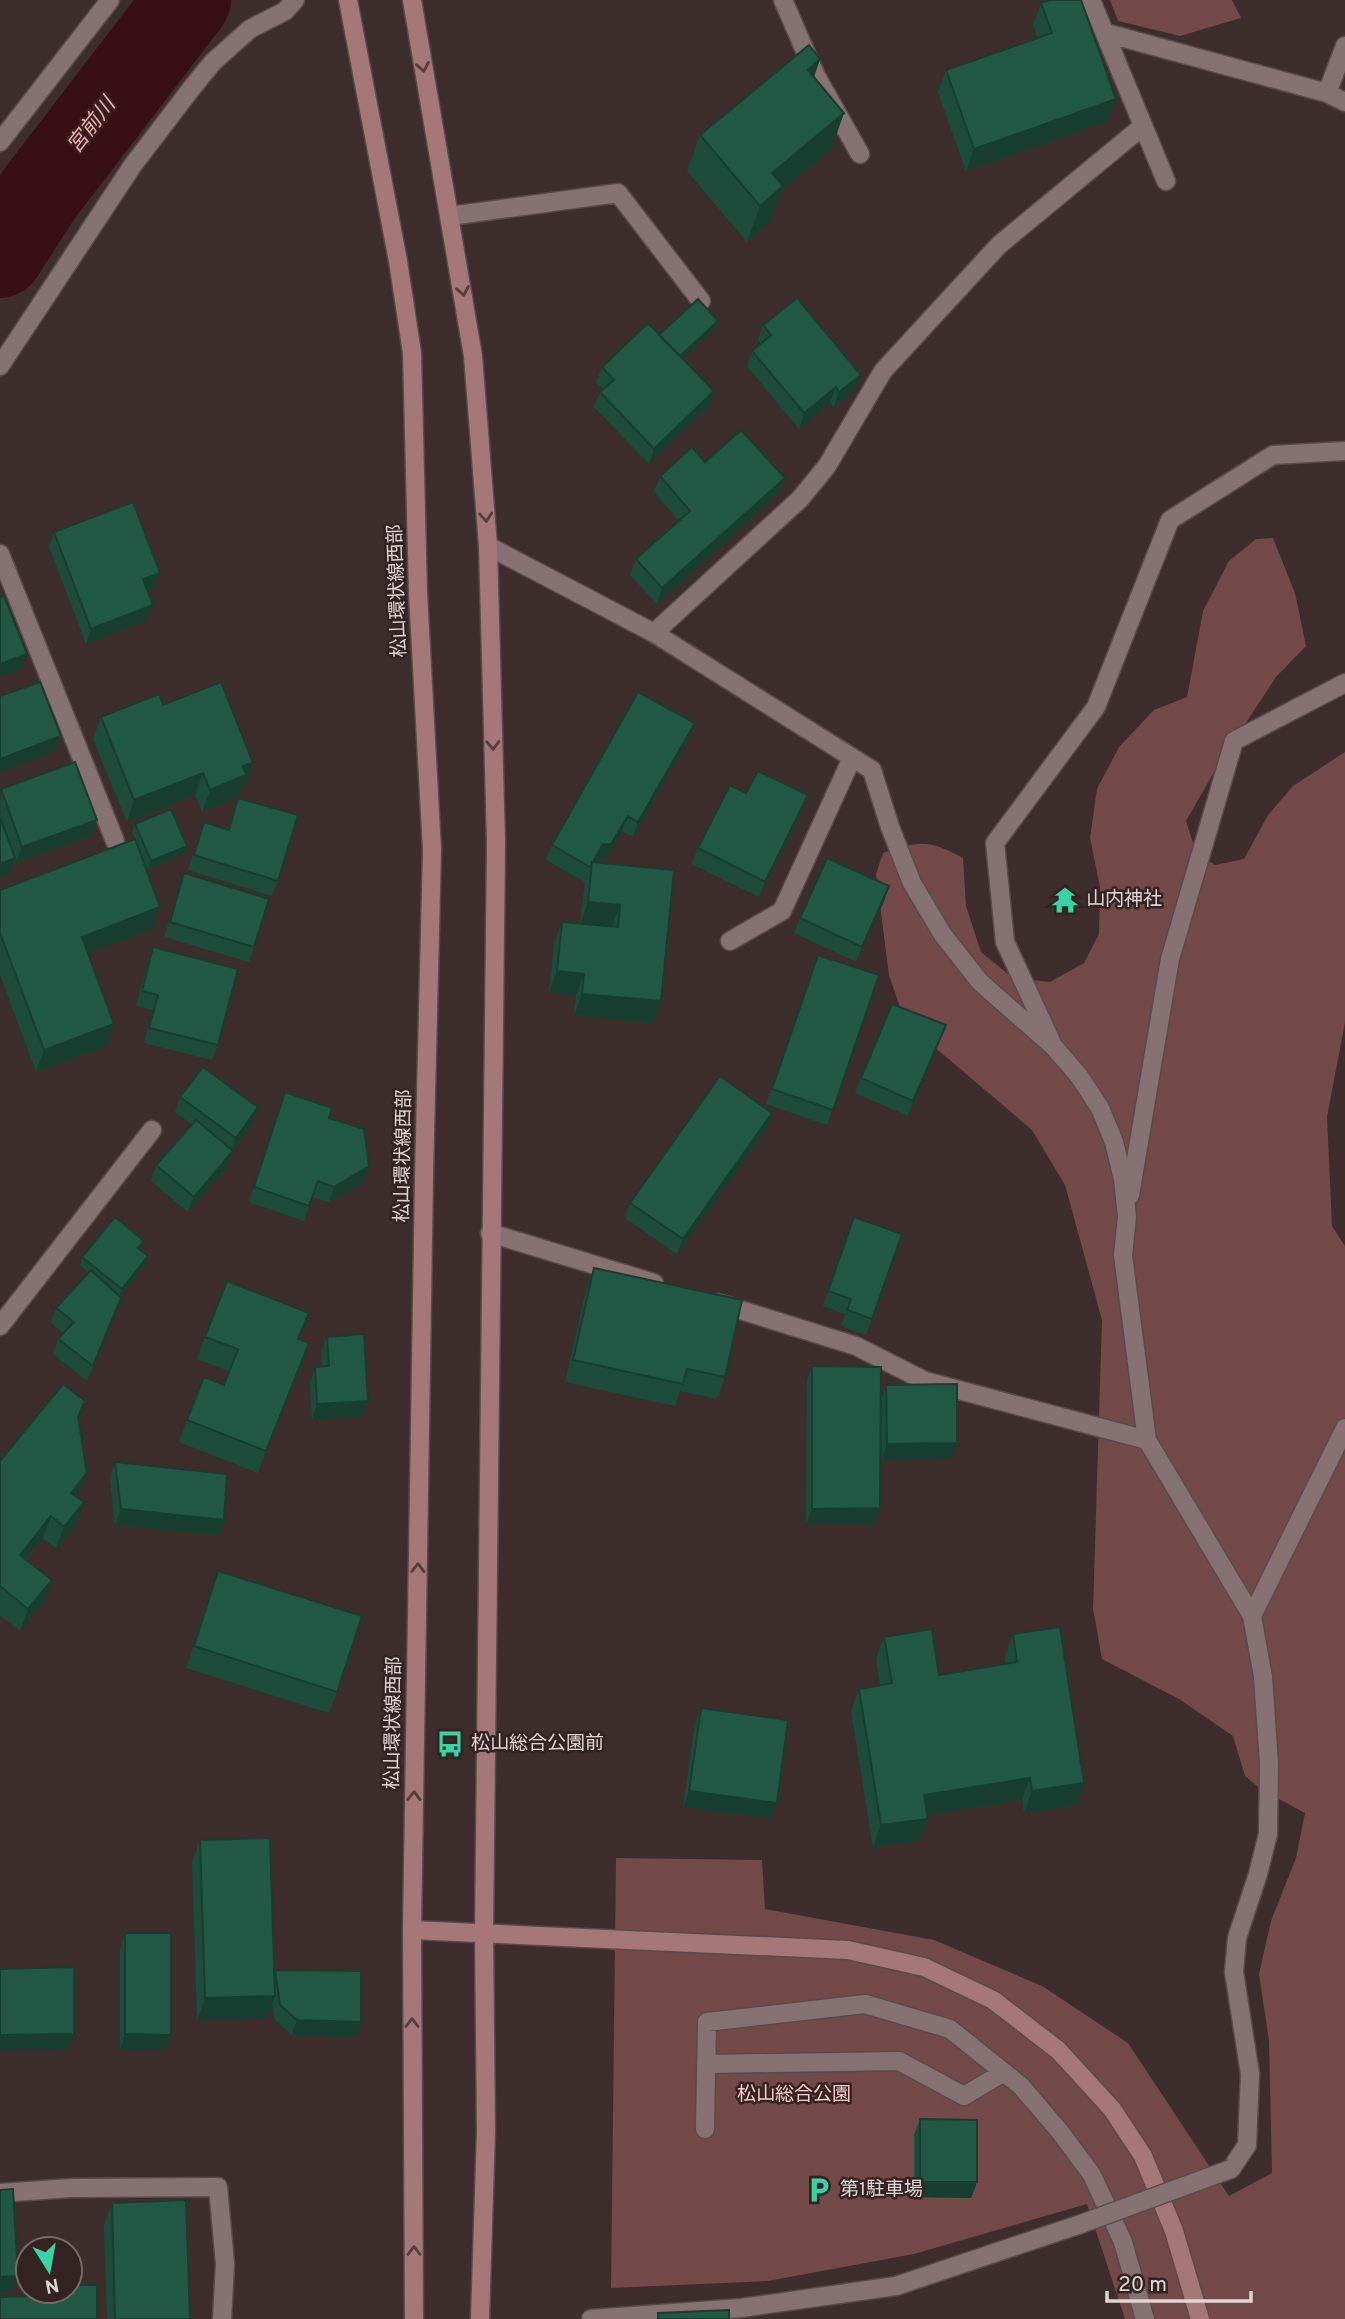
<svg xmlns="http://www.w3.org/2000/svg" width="1345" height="2319" viewBox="0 0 1345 2319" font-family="Overpass,'Noto Sans JP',sans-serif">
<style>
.green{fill:#73494a}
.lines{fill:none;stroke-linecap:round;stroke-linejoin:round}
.river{stroke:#380f13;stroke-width:86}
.street-casing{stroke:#594b4b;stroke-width:21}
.secondary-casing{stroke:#594b4b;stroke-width:21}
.street{stroke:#867272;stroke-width:18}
.secondary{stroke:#a67778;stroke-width:18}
.street-bridge-casing{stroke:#594b4b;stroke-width:21;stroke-linecap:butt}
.street-bridge{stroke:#867272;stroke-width:18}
.wall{fill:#1d4c3c}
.shaded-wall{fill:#183e31}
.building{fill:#225846;stroke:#183e31;stroke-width:2}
.oneway{stroke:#563c3d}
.labels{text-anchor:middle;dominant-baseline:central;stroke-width:5;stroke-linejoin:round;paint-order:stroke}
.street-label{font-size:19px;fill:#e0d5d5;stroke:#332323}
.poi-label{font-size:19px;fill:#e0d5d5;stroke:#332323;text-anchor:start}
.park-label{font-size:19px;fill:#fdcbcb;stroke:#332323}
.water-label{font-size:21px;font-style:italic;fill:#fbabac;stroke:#332323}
</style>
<rect width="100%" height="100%" fill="#3e2d2d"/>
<path class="green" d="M1110,0H1232L1241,18L1180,36L1118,21Z
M1273,538L1295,593L1306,646L1276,677L1217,767L1186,821L1196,852L1215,865L1244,859L1268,815L1293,786L1345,752V1022L1327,1117L1332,1226L1345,1246V2319H1125L1087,2204L914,2254L768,2281L611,2288L616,1858L762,1860L765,1909L934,1940L1042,1986L1128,2043L1229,2196L1272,2173L1269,2041L1259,1974L1271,1921L1296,1858L1305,1813L1262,1790L1245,1776L1233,1736L1179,1699L1102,1659L1093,1609L1102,1320L1065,1185L1032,1130L905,1022L889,975L876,874L883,853C920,841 927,839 963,858L966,906L981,952L1013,978L1050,982L1084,963L1099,934L1100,887L1090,838L1097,789L1119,747L1154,710L1187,697L1203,611L1229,561L1256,539Z"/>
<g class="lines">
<path class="river" d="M0,255L40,193L188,0"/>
<g class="street-casing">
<path id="street" d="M783,0L816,76L860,154
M1091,0L1166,181
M1106,33L1327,93L1345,102
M1327,93L1345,46
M0,142L110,0
M450,216L618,193L701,301
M0,366L133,165L191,89L213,62L250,29L285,11L295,0
M488,546L654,633L872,770L890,827L912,883L943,935L980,982L1054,1047L1079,1076L1100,1108L1114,1142L1123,1179L1127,1217L1123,1255L1147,1440L1252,1616L1263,1677L1269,1763L1268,1834L1258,1874L1237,1938L1234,1972L1250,2074L1247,2145L1231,2169
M0,554L115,841
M654,633L800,499L827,466L883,371L999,245L1143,126
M730,941L782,911L852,758
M1051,1041L1005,942L995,843L1096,707L1170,520L1273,455L1345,451
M1130,1195L1170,959L1234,741L1345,683
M490,1233L654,1283
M718,1303L856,1346L925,1381L1147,1440
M0,1326L152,1130
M1252,1616L1345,1428
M706,2064L899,2061L964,2096L1004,2072
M705,2129L707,2022L865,2004L950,2029L1021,2086L1061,2133L1092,2175L1123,2242L1145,2319
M0,2193L71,2188L218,2187L225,2264L222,2319
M591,2319L741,2308L896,2286L1078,2225"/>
</g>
<g class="secondary-casing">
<path id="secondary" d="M348,0L398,261L412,353L418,593L432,850L424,1176L412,1930L414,2319
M412,0L473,356L488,546L496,842L484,1933L486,2131L480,2319
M412,1930L848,1950L924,1967L993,2000L1058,2050L1112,2109L1143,2156L1174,2231L1200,2319"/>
</g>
<use href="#street" class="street"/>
<use href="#secondary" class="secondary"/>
<g class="street-bridge-casing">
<path id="street-bridge" d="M1078,2225L1231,2169"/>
</g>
<use href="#street-bridge" class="street-bridge"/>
</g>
<path class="wall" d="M1041,3L1108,121L966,171L938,92L946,70L1038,38L1033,25Z
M820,59L814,77L844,113L831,149L782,190L770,222L747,242L687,171L700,135Z
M763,325L861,375L855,390L834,407L830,402L799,429L747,366L752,351L761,344L758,340Z
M715,328L682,358L714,391L709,406L649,464L594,407L600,392L603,389L596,382L602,367L659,335Z
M705,462L779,493L657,604L630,575L636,559L679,521L654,492L660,476Z
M54,532L154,588L147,591V620L86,644L49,547Z
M163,705L253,763L246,784L242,786L238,796L202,812L195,795L127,822L93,739L101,717Z
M689,738L633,837L622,831L606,859H598L596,862L674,870L661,1001L653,1023L574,1015L576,995L549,992L554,944L562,922L580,924L585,881V882L546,860L552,845Z
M1,789L97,820L91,836L16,862L15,859L9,873L0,817Z
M746,793L802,811L759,897L692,864L698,848Z
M238,798L278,881L272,896L188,870L204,822L228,829Z
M135,824L187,846L184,853L148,869L132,832Z
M184,873L254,947L249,962L164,937Z
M889,886L884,901L856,962L794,933L800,918Z
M0,890L160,907L152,929L88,953L114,1024L106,1046L36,1072L0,975Z
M153,947L218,1045L212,1060L144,1043L153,1010L136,1006L148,962Z
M818,955L879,975L827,1125L766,1104Z
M946,1025L908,1116L855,1093L861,1078Z
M180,1097L253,1123L232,1151L227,1167L188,1212L151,1181L156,1165L191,1124L175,1112Z
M280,1107L329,1118L364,1182L329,1202L312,1197L304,1221L249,1202Z
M772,1113L767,1128L677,1254L625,1218L630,1203Z
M854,1217L902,1234L866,1335L841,1326L845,1314L823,1306Z
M141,1248L140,1250L148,1256L145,1264L120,1296L121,1298L116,1313L87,1381L53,1354L58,1339L63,1333L51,1323L56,1308L89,1273L80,1265L82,1257Z
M594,1268L725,1377L717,1399L680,1391L675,1406L565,1382L586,1290Z
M205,1337L299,1339L301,1365L258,1473L179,1442L187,1420L224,1385L229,1371L197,1359Z
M327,1337L368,1401L363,1416L312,1420L310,1383L315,1367H322L321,1353Z
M812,1366L881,1399L886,1385L952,1458L882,1459L880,1412L874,1524H806L807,1381Z
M78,1420L87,1473L77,1497L84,1502L76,1524L56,1548L43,1538L26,1560L44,1602L20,1631L0,1615V1461Z
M115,1462L224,1520L219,1535L115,1525L110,1478Z
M218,1571L337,1692L329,1713L186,1668Z
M1013,1634L1084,1783L1076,1805L1024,1813L1022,1799L927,1815L928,1819L920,1840L873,1847L851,1711L859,1689L880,1685L876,1658L884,1637L939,1675L1006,1664L1005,1656Z
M701,1708L772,1818L683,1807L695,1723Z
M200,1840L274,1971L356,2037L292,2035L275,2020L272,2004L267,2018L197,2020L192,1862Z
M125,1933L171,2035L165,2050H120V1949Z
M920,2119L977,2182L971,2198L914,2197V2135Z
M112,2203L190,2319H107L104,2225Z"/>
<path class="shaded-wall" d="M820,59L807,95L808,70Z
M1116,99L1108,121L966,171L974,149Z
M844,113L831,149L782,190L770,222L747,242L772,173Z
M718,321L715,328L672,369L674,361Z
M861,375L855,390L834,407L839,392Z
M836,387L830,402L799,429L804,413Z
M714,391L709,406L649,464L654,449Z
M785,478L779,493L657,604L662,588Z
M160,573L154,588L137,595L143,579Z
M153,605L147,620L86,644L91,629Z
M27,654L21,669L0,677V664Z
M695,723L689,738L633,837L638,822Z
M61,736L55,751L0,772V759Z
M253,763L246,784L242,786L238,796L202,812L210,790L243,766Z
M203,773L195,795L127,822L134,800Z
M808,795L802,811L759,897L765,882Z
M628,816L622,831L606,859H598L591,870L592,864L603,844Z
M97,820L91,836L16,862L22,847Z
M187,846L184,853L148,869L151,861Z
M15,858L9,873L0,877V864Z
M889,886L884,901L856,962L862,947Z
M588,902L620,905L612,927L580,924Z
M160,907L152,929L74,959L82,937Z
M557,971L584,974L576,995L549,992Z
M582,994L661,1001L653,1023L574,1015Z
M114,1024L106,1046L36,1072L44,1050Z
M946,1025L940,1040L908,1116L913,1101Z
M258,1107L253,1123L230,1153L236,1138Z
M772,1113L767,1128L677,1254L683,1239Z
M233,1151L227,1167L188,1212L194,1197Z
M369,1166L364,1182L329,1202L334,1187Z
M148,1256L145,1264L119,1297L122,1289Z
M121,1298L116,1313L87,1381L93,1366Z
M309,1343L301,1365L258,1473L266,1451Z
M368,1401L363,1416L312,1420L317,1404Z
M957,1443L952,1458L882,1459L887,1444Z
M87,1473L79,1495L63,1514L71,1493Z
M84,1502L76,1524L56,1548L64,1527Z
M880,1508L874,1524H806L812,1509Z
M121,1509L224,1520L219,1535L115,1525Z
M51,1516L43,1538L12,1576L20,1555Z
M52,1580L44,1602L20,1631L28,1609Z
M1030,1778L1022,1799L916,1817L924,1795Z
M1084,1783L1076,1805L1024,1813L1032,1791Z
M689,1791L777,1803L772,1818L683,1807Z
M928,1819L920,1840L873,1847L881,1825Z
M275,1996L267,2018L197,2020L205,1998Z
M297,2020L361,2022L356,2037L292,2035Z
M74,2034L69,2049L0,2050V2035Z
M125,2034L171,2035L165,2050H120Z
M920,2182H977L971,2198L914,2197Z
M18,2276L13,2291L0,2292V2277Z"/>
<path class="building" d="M1050,0H1081L1116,99L974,149L946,70L1052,33L1041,3Z
M809,45L820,59L808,70L844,113L772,173L783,186L760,206L700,135Z
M797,298L861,375L839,392L836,387L804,413L752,351L771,335L763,325Z
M698,299L718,321L680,356L659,335Z
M648,323L714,391L654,449L600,392L614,380L602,367Z
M741,430L785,478L662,588L636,559L690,511L660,476L692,447L705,462Z
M133,502L160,573L143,579L153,605L91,629L54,532Z
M4,596L27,654L0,664V597Z
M40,682L61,736L0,759V696Z
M221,682L253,763L243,766L246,775L210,790L203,773L134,800L101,717L159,694L163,705Z
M638,692L695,723L638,822L628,816L611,844H603L590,867L552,845Z
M75,762L97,820L22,847L1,789Z
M758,771L808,795L765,882L698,848L730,785L746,793Z
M238,798L298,815L278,881L194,855L204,822L229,830Z
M171,809L187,846L151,861L135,824Z
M0,818L15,858L0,864Z
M135,839L160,907L82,937L114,1024L44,1050L0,933V890Z
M827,858L889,886L862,947L800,918Z
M592,862L674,870L661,1001L582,994L584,974L557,971L562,922L618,927L620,905L588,902Z
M184,873L269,899L254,947L170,922Z
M153,947L238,969L218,1045L149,1028L158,995L142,991Z
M818,955L879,975L833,1110L772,1089Z
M892,1004L946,1025L913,1101L861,1078Z
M203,1067L258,1107L236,1138L180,1097Z
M720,1076L772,1113L683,1239L630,1203Z
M285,1092L332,1108L329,1118L364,1129L369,1166L334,1187L318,1181L309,1206L254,1187Z
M196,1120L233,1151L194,1197L156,1165Z
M115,1217L144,1241L138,1248L148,1256L122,1289L82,1257Z
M854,1217L902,1234L872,1319L847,1310L851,1299L828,1291Z
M594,1268L742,1300L725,1377L687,1369L683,1384L573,1360Z
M91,1270L121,1298L93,1366L58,1339L74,1322L56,1308Z
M227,1281L309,1313L298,1339L309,1343L266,1451L187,1420L204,1377L224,1385L238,1349L205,1337Z
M364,1334L368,1401L317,1404L315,1367L329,1366L327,1337Z
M812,1366L881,1367L880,1508L812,1509Z
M63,1384L85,1401L78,1417L87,1473L71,1493L84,1502L64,1527L51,1516L20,1555L52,1580L28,1609L0,1586V1461Z
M957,1384V1443L887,1444L886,1385Z
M115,1462L227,1474L224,1520L121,1509Z
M218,1571L362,1616L337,1692L194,1646Z
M1060,1627L1084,1783L1032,1791L1030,1778L924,1795L928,1819L881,1825L859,1689L892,1683L884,1637L932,1629L939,1675L1017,1662L1013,1634Z
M701,1708L788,1720L777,1803L689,1791Z
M270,1838L275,1996L205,1998L200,1840Z
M125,1933H171V2035L125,2034Z
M74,1967V2034L0,2035V1969Z
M275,1970L361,1971V2022L297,2020L280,2005Z
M920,2119L977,2120V2182H920Z
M13,2189L18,2276L0,2277V2190Z
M186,2200L190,2319H115L112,2203Z
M70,2285H97V2319H0V2297L34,2296V2291H70Z
M729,2310V2319H658V2313Z"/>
<defs><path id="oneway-chevron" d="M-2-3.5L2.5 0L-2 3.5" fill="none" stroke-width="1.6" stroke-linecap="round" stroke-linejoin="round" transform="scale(1.75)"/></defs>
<g class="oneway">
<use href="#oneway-chevron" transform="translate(423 67) rotate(80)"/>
<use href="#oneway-chevron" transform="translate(463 291) rotate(80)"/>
<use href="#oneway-chevron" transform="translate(486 517) rotate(86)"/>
<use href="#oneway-chevron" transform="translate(493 745) rotate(88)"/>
<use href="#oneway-chevron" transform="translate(418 1568) rotate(-89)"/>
<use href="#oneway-chevron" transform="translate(414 1796) rotate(-89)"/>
<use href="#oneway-chevron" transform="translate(412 2023) rotate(-90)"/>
<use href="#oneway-chevron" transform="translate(414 2251) rotate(-90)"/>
</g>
<defs>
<g id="temple-bare" transform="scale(2.1)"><path d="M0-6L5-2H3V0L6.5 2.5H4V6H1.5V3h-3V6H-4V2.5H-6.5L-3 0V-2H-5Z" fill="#37d4a6" stroke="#332323" stroke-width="2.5" paint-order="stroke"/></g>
<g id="bus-bare" transform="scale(2.1)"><path d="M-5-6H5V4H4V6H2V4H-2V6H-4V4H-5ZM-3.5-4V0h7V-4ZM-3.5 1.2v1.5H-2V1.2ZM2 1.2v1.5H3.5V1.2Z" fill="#37d4a6" stroke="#332323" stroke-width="2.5" paint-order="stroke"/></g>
<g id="parking-bare" transform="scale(2.1)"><path d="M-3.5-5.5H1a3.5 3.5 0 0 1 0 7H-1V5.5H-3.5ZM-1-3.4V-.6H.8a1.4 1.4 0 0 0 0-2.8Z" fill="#37d4a6" stroke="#332323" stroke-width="2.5" paint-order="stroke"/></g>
</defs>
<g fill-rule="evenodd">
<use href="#temple-bare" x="1065" y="900"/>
<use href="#bus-bare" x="450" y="1744"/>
<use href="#parking-bare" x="819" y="2190"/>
</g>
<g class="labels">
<g class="street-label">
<text transform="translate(398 591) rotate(-92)">松山環状線西部</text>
<text transform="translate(404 1156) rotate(-89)">松山環状線西部</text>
<text transform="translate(394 1723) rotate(-89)">松山環状線西部</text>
</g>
<g class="poi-label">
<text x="1086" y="900">山内神社</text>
<text x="471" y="1744">松山総合公園前</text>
<text x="840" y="2190">第1駐車場</text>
</g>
<g class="park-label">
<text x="794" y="2095">松山総合公園</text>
</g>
<g class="water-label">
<text transform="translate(92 126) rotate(-52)">宮前川</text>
</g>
</g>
<g transform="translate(49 2270) rotate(169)"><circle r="33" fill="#332323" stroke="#786a6a" stroke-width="2"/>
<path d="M0-5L12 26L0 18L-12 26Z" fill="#37d4a6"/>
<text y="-10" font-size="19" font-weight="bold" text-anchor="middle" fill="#e0d5d5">N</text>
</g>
<path d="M1107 2291v10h144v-10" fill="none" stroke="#e0d5d5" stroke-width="3.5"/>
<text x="1118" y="2291" font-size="21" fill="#e0d5d5" stroke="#332323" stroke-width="5" paint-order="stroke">20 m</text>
</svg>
